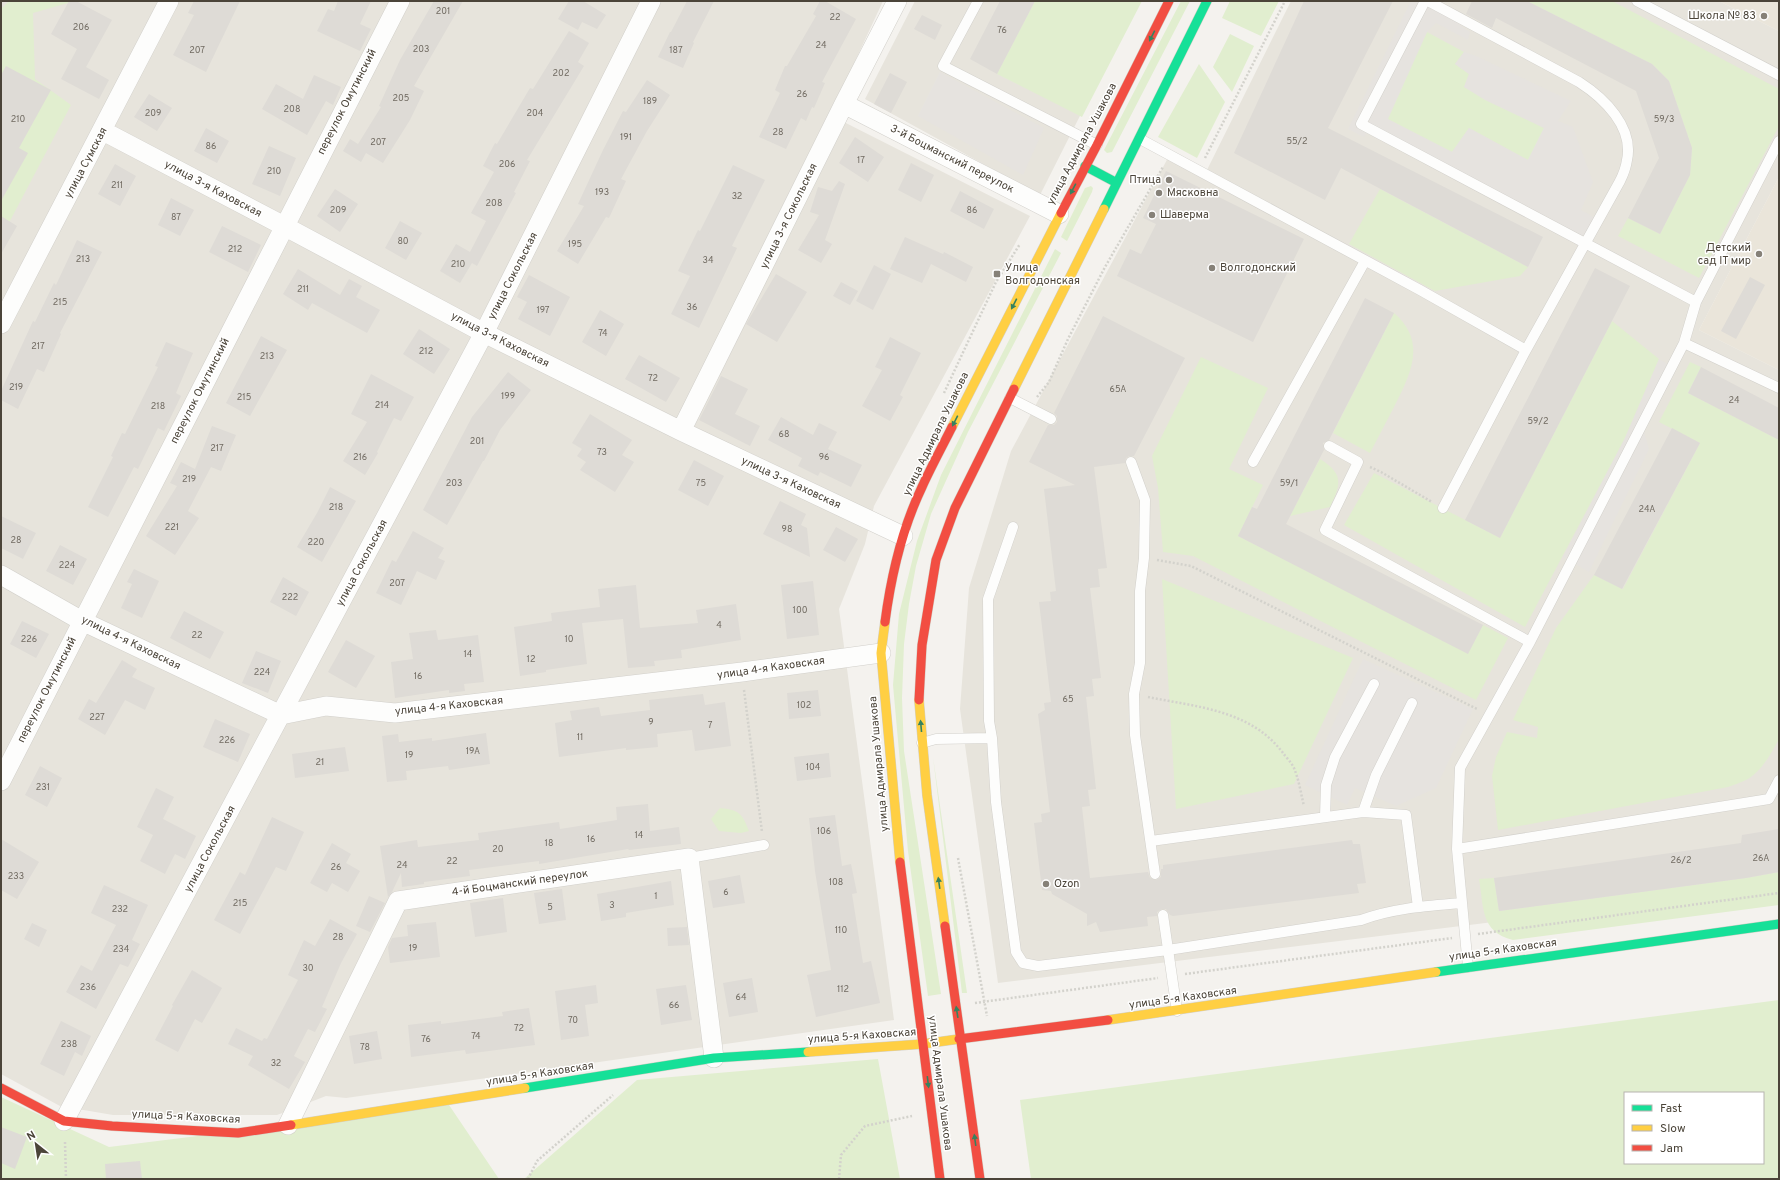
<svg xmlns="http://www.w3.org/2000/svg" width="1780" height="1180" viewBox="0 0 1780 1180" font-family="Overpass,sans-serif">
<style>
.residential{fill:#e7e4dc}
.education{fill:#eae5da}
.green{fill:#e1eecf;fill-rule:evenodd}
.parking{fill:#e6e3df}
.building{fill:#dedbd6}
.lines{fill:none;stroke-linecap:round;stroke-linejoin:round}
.lane-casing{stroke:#d2d0cb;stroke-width:11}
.street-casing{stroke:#d2d0cb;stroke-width:20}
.fast-casing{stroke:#d3cfc5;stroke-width:10}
.slow-casing{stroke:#d3cfc5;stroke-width:10}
.jam-casing{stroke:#d3cfc5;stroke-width:10}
.path{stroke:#d3d2cc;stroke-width:2.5;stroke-dasharray:2 2;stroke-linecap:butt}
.lane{stroke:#fdfdfc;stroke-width:10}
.street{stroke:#fdfdfc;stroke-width:19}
.fast{stroke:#16e098;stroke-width:9}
.slow{stroke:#ffcf43;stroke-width:9}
.jam{stroke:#f24e42;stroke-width:9}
.oneway{fill:#36825f}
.poi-dot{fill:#868178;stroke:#fff;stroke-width:1.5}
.labels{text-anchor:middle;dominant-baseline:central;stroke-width:3;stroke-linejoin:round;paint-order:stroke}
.number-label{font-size:9px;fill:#706a61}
.poi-label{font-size:11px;fill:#4b4439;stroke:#fff;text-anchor:start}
.street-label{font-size:11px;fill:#4b4439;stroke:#fff}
</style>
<rect width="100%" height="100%" fill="#f4f2ee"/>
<path class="residential" d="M1,1H883L830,115L1030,216L874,506L865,544L839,609L894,1020L346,1098L326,1096L277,1115H113L60,1106L1,1074Z
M915,1H1138L1040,195L865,99Z
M1291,1H1719L1779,31V177L1699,330L1779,370V887L998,983L960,709L969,588L1011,451L1169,156L1204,176Z"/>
<path class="education" d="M1719,1H1779V31Z
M1779,177V370L1699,330Z"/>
<path class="green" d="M9,1H75L33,13L35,79L71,105L1,238V9Z
M1035,1H1142L1082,117L997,74Z
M1181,1H1190L1112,152L1107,153L1104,150Z
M1230,1H1279L1261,36L1222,18Z
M1527,1H1612L1779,89V126L1699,278L1618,236L1628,218L1660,234L1690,175L1692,148L1669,81L1652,64Z
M1427,32L1464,52L1455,64L1469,74L1464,87L1544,128L1528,160L1469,128L1452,152L1387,119Z
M1230,34L1254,46L1232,92L1213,67Z
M1199,64L1225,102L1197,158L1158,137Z
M1091,186L1093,188L1092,192L1067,241L1061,237L1085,188Z
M1380,189L1528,267L1520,276L1435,291L1349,244Z
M1055,249L1061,253L968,432L931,514L916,566L909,604L904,644L902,698L904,751L941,994L928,996L908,851L893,685L899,614L917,541L941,475Z
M1394,313C1428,342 1410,375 1394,407C1386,422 1378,438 1370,453L1333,433Z
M1612,321L1659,359L1624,440L1525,627L1344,525L1374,473L1500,538Z
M1201,357L1268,388L1229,469L1263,485L1238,536L1468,653L1483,625L1508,638L1476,700L1193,556L1163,552L1158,488L1152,456Z
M1690,362L1701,367L1688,393L1779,440V739C1771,754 1761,772 1746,780C1740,783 1733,785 1728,787L1498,830L1492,776L1496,757L1507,732L1537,738L1538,727L1513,720L1556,628L1594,575L1623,589L1700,443L1659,422Z
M1320,459C1344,474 1341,484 1330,507L1290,516Z
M1162,579L1353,658L1294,784L1176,809Z
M933,757L967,993H962Z
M720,808C739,810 742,813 749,831L741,833L719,831L711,819Z
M1779,872V905L1513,940C1480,932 1484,907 1479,879L1494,878L1499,911L1746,878Z
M1779,1000V1179H1031L1020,1100ZM1625,1093H1763V1163H1625Z
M878,1059L900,1179H524L637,1080Z
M1,1097L109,1147L449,1105L499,1179H1Z"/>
<path class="parking" d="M1411,1H1433L1438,10L1470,32L1468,40L1436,23L1427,32L1388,119L1452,152L1469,128L1528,160L1544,128L1485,100L1464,87L1469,74L1455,64L1464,52L1476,56L1571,101L1558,121L1573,127L1593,182L1581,210L1599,220L1586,244L1369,129L1364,137L1348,129Z
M940,72L1044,128L1023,175L918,116Z
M1659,359L1669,365L1642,424L1649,449L1589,572L1563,557L1625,438Z
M1363,659L1473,709L1436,788L1396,806L1355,788L1347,805L1305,785Z"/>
<path class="building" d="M69,1H76L112,20L86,67L109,80L99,99L61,79L77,49L51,34Z
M194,1H240L206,72L173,55L194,15L188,13Z
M338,1H371L360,24L371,29L360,51L317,31L328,9L334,11Z
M434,1H463L414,86L424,91L410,120L383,163L366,153L361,162L343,151L350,139L358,144L381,107L379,106L400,60Z
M569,1H583L606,15L597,29L582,22L578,30L558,19Z
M687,1H714L693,42L694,43L683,68L658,57L670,32H671Z
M820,1H825L856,19L822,82L825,83L814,108L812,107L806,121L801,118L786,149L759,137L780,93L775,90L785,66H787L816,16L813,14Z
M1000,1H1035L997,74L970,59Z
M1304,1H1393L1328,128L1543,237L1528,267L1341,168L1325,200L1234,153Z
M1472,1H1527L1652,64L1669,81L1692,148L1690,175L1660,234L1628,218L1659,158L1636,91L1496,18L1492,28L1466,14Z
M922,15L942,25L935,40L914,29Z
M569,31L589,43L578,62L584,66L527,160L530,161L514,192L516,193L477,266L472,263L460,283L440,271L456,244L470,252L486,221L471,213L494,172L483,166L495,143L497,144L530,88L533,89Z
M6,66L51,90L19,148L28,153L1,201V75Z
M890,73L907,82L891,113L874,104Z
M314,75L341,87L333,105L326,101L307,135L262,109L276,84L303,99Z
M647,80L670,95L647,131L621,179L626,181L609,218L606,217L578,264L557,251L584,206L578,204L603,150L623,111L626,112Z
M149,94L172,108L157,131L134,117Z
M206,128L229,141L217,163L194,151Z
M855,137L884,157L868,182L839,163Z
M269,146L296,158L280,196L252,184Z
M911,163L934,175L921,202L898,190Z
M115,164L136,176L120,206L98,194Z
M733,165L765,180L732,246L737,248L699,328L671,314L690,276L678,271L698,230L700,231Z
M1166,171L1304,239L1253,342L1117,276L1130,249L1141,254L1156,224L1143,218Z
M839,181L845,184L825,240L832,244L821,263L798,250L819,215L810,212L818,187L832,191Z
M335,189L358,204L340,232L317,216Z
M960,191L994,209L984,229L950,211Z
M171,198L194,210L180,236L158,225Z
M1,216L17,226L1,254Z
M400,221L422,233L406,260L385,248Z
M222,226L261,245L248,272L209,252Z
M905,237L943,254L944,252L973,267L966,282L931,264L922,283L890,269Z
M77,240L102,252L60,333L61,334L44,372L37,369L18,409L1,400V391L33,321L35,322L54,283L56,285Z
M874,265L891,274L873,310L856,301Z
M1595,268L1630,286L1500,538L1465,520Z
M298,269L340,295L349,279L362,286L356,297L380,310L367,333L312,303L308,310L283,294Z
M776,274L807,292L777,342L746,324Z
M529,275L570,297L550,336L518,319L527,302L517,297Z
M1750,277L1765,285L1736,339L1721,331Z
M841,282L858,291L850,305L833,296Z
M1365,298L1394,313L1329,440L1323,443L1324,450L1286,524L1483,625L1468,654L1238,536L1252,507L1257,509Z
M600,310L624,324L606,356L582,342Z
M1103,316L1185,358L1134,456H1129L1126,458L1125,463L1094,467L1107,568L1098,569L1100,587L1090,588L1101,678L1092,679L1094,696L1086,697L1096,789L1088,790L1090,806L1082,807L1090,878L1148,872L1150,878L1156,880L1161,877V869H1163V865L1352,840L1353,844H1360L1366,883L1357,884L1359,893L1173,916L1170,915L1166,909H1162L1157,912V916L1147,917L1148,926L1100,932L1096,922L1087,926V914L1052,894L1051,891L1042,890L1034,823L1042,822L1041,814L1050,812L1038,714L1045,710L1044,703L1051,702L1039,602L1051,601L1050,592L1056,591L1044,489L1075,485L1029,462L1048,425H1054L1057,422V416L1054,413Z
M419,329L450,349L434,374L403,354Z
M261,336L287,350L250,416L226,403Z
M890,337L921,353L900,395L903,397L890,421L862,406L882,370L875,367Z
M166,342L193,353L176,393L181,396L164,431L158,428L138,469L134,467L108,517L88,507L113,457L111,456L122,433L125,434L158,367L155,366Z
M639,355L680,378L666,402L625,379Z
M1701,367L1779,408V440L1688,393Z
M508,372L531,390L500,430L484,461H483L447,525L423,510L472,417Z
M371,374L414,397L401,421L394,418L377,452L378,453L365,475L343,461L367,422L351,414Z
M721,376L748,389L735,414L760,426L750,446L699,420Z
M590,414L632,440L622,455L634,462L615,492L580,470L586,462L577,456L582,449L572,443Z
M781,417L813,435L819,423L837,432L828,449L862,465L851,487L820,472L818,476L798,466L802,458L768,440Z
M212,426L236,435L221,471L211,467L188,511L199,518L175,555L146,536L177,486L170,483L181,462L195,469Z
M1672,428L1700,443L1622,589L1594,575Z
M694,460L724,476L708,506L678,490Z
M330,487L356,501L322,562L297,547L317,513Z
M780,501L806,514L801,525L807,528L810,557L763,534Z
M1,516L36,533L23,559L1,548Z
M836,527L858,539L845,562L823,550Z
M413,531L444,548L438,558L445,561L436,580L417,571L401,605L376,593L392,560L396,562Z
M60,545L87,559L73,585L46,571Z
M134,569L159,581L142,618L121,608L132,584L127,582Z
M283,577L309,592L296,616L270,602Z
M813,581L819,635L787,639L781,585Z
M636,585L640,628L698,623L696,610L736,604L741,640L681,650L682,658L654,661L655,666L628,668L623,619L582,623L587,664L546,670V672L520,676L514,627L552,621L551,613L600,607L598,589Z
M184,611L224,632L210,659L170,638Z
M22,621L49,634L36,658L10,644Z
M436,630L438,640L478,635L484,682L464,684L465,691L449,693V690L395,698L391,662L413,659L409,633Z
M346,640L375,656L356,688L328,672Z
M256,651L281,661L268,693L242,683Z
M122,660L137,669L132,677L155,688L145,710L125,700L105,735L78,719L89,699L96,703Z
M818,690L821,716L789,719L787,693Z
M703,694L705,705L725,702L731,746L695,751L692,730L657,734L658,747L626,750V748L559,757L555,723L572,720L570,711L599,707L601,716L650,710L649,700Z
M215,719L250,734L238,762L203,747Z
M486,733L490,764L449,770L448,766L406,771L407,780L387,782L382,736L398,734L399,742L432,738V741Z
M345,747L349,771L295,778L292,754Z
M829,753L831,777L797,781L794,757Z
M40,766L62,778L47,807L25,795Z
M156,788L174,797L163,819L196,836L185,859L175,854L165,874L140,861L153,835L137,827Z
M648,804L650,831L679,827L681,844L629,850L628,849L539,864V861L469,870L470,876L424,882V884L402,887L401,873L392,892L388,897L380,846L417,840L418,847L479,840L478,833L559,822L560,829L617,820L616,807Z
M835,815L842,866L851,864L857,893L852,894L863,963L871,961L880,1003L816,1017L807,975L831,970L815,871L809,818Z
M272,817L304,832L286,871L276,867L240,934L214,920L240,872L245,875Z
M1779,829V872L1746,878L1499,911L1494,878L1741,843L1742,835Z
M1,839L39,862L17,899L1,890Z
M332,843L351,854L346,863L360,871L348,892L332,883L327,892L310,883Z
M740,875L745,903L713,908L708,881Z
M671,881L674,905L626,913V917L601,921L597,894Z
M104,885L148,905L132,940L140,944L128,967L120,964L96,1009L66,992L81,965L92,971L116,925L91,913Z
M562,889L566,920L539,924L534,893Z
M369,896L385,903L370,932L356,926Z
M503,898L507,932L475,937L470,903Z
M330,919L357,934L341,963L322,1007L327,1009L315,1032L308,1029L294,1056L305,1062L289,1089L248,1065L253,1056L228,1044L236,1028L262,1041L264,1038L267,1039L298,980L288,975L304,940L315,946Z
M436,922L440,957L390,963L388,947L392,938L408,936L407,925Z
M32,923L47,930L39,947L24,939Z
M687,927L689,945L668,946L667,928Z
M192,970L222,988L202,1023L195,1019L178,1052L155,1040L173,1006L172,1005Z
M752,978L758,1012L729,1017L723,983Z
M596,985L598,1003L585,1005L589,1036L561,1040L555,991Z
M686,985L692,1020L661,1025L656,989Z
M529,1008L535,1045L466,1054L465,1050L411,1057L408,1025L441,1021V1024L503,1016L502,1012Z
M61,1021L91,1036L82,1056L75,1052L64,1076L40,1064Z
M377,1031L382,1059L354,1064L349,1036Z
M1,1127L27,1137L15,1169L1,1163Z
M140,1161L142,1179H106L105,1164Z"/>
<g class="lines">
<g class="lane-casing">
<path id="lane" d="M978,1L943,66L1097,145
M1425,1L1361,124L1696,302
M1428,1L1579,82C1604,98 1634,127 1627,160C1626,167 1623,175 1620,181L1526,350L1443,508
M1637,1L1779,75
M1140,139L1420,290L1526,350
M1684,343L1779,388
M1010,398L1051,419
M1329,446L1358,462L1325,530L1530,642
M1131,462L1145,500L1144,558L1140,591V663L1134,694L1135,735L1155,874
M1253,462L1365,261
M1013,527L988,599L989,721L992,738L996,802L1016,952L1023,963L1038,966L1168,950L1361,920C1393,908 1428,906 1462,903
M922,743L936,739L992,738
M1363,812L1376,775L1412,703
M1325,817L1326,785L1335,757L1374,684
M1151,841L1363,812L1406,815L1418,907
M1457,849L1769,799L1779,780
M689,858L764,845
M1163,915L1177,1011
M1468,967L1457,849L1460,768L1530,642L1684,343L1696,302L1779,141"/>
</g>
<g class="street-casing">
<path id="street" d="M844,104L1059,214
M103,131L284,226L484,333L681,431L903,536
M1,324L169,1
M681,431L844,104L897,1
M1,575L82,621L281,715L326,706L395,713L742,672L881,653
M1,781L400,1
M64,1121L484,333L651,1
M288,1125L398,901L689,858L714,1058"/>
</g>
<g class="fast-casing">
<path id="fast" d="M1085,166L1117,183
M1104,209L1207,1
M1436,972L1779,924
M525,1088L714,1058L808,1052"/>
</g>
<g class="slow-casing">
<path id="slow" d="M1014,389L1104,209
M952,427L1061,213
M885,622L881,653L900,862
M919,700L927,795L945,926
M1108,1020L1436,972
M808,1052L923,1044L959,1039
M291,1125L525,1088"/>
</g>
<g class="jam-casing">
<path id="jam" d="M1061,213L1097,145L1169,1
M885,622C891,576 902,529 922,487C931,467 942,447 952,427
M919,700L922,645L936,560L955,508L1014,389
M900,862L940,1179
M945,926L980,1179
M959,1039L1108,1020
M1,1088L64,1121L112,1126L238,1133L291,1125"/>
</g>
<path class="path" d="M1205,158L1285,1
M944,393L996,282L1020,244
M1037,397L1049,382L1068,339L1105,267L1163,167
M1370,467L1381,472L1432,502
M1157,560L1191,566L1477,709
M744,690L762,832
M1148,697C1197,707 1251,710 1283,753C1286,757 1291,762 1294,768C1299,780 1301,794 1304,806
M958,858L987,1016
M1478,934L1779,893
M1185,974L1452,938
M975,1003L1158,978
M65,1142L66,1179
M528,1179L537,1161L613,1095
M839,1179L841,1155L865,1126L912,1116"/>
<use href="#lane" class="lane"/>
<use href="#street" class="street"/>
<use href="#fast" class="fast"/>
<use href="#slow" class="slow"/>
<use href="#jam" class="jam"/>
</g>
<defs><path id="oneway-solid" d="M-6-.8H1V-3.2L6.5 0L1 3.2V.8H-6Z"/></defs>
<g class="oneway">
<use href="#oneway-solid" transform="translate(1152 36) rotate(117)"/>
<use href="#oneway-solid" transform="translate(1073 189) rotate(118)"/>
<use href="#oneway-solid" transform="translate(1014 304) rotate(117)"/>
<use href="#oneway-solid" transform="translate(955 421) rotate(117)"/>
<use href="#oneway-solid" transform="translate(921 726) rotate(-95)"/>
<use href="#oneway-solid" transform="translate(939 883) rotate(-98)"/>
<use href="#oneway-solid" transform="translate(957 1012) rotate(-99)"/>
<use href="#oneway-solid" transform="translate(928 1082) rotate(83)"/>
<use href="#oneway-solid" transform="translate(975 1140) rotate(-98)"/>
</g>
<g class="poi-dot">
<circle cx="1764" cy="16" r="4"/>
<circle cx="1169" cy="180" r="4"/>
<circle cx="1159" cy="193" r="4"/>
<circle cx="1152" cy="215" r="4"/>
<circle cx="1759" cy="254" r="4"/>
<circle cx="1212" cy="268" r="4"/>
<rect x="993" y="270" width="8" height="8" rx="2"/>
<circle cx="1046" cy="884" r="4"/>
</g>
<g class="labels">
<g class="number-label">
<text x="443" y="11">201</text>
<text x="835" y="17">22</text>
<text x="81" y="27">206</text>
<text x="1002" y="30">76</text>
<text x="821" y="45">24</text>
<text x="421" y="49">203</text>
<text x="197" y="50">207</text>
<text x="676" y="50">187</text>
<text x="561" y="73">202</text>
<text x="802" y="94">26</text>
<text x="401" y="98">205</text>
<text x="650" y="101">189</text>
<text x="292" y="109">208</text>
<text x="153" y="113">209</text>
<text x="535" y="113">204</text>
<text x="18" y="119">210</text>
<text x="1664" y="119">59/3</text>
<text x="778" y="132">28</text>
<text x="626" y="137">191</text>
<text x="1297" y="141">55/2</text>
<text x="378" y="142">207</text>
<text x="211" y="146">86</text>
<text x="861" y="160">17</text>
<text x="507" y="164">206</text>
<text x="274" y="171">210</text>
<text x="117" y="185">211</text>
<text x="602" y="192">193</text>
<text x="737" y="196">32</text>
<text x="494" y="203">208</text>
<text x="338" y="210">209</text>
<text x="972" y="210">86</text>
<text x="176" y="217">87</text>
<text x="403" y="241">80</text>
<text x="575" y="244">195</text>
<text x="235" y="249">212</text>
<text x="83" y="259">213</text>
<text x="708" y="260">34</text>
<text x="458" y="264">210</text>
<text x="303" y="289">211</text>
<text x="60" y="302">215</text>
<text x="692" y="307">36</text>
<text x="543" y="310">197</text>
<text x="603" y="333">74</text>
<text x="38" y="346">217</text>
<text x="426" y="351">212</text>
<text x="267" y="356">213</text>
<text x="653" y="378">72</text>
<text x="16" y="387">219</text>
<text x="1118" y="389">65А</text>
<text x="508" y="396">199</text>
<text x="244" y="397">215</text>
<text x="1734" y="400">24</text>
<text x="382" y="405">214</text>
<text x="158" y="406">218</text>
<text x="1538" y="421">59/2</text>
<text x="784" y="434">68</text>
<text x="477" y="441">201</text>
<text x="217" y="448">217</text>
<text x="602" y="452">73</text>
<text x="360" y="457">216</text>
<text x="824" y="457">96</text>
<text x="189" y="479">219</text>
<text x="454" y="483">203</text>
<text x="701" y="483">75</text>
<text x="1289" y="483">59/1</text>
<text x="336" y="507">218</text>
<text x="1647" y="509">24А</text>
<text x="172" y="527">221</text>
<text x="787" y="529">98</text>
<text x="16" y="540">28</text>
<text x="316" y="542">220</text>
<text x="67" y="565">224</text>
<text x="397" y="583">207</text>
<text x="290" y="597">222</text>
<text x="800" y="610">100</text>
<text x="719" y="625">4</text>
<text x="197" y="635">22</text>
<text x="29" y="639">226</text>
<text x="569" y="639">10</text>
<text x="468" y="654">14</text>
<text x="531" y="659">12</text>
<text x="262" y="672">224</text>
<text x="418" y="676">16</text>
<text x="1068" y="699">65</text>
<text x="804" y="705">102</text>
<text x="97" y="717">227</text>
<text x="651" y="722">9</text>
<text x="710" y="725">7</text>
<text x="580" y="737">11</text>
<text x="227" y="740">226</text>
<text x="473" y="751">19А</text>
<text x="409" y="755">19</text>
<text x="320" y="762">21</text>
<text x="813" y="767">104</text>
<text x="43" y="787">231</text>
<text x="824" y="831">106</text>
<text x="639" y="835">14</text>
<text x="591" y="839">16</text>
<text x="549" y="843">18</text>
<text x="498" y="849">20</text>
<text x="1761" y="858">26А</text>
<text x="1681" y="860">26/2</text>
<text x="452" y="861">22</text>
<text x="402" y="865">24</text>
<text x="336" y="867">26</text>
<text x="16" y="876">233</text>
<text x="836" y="882">108</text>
<text x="726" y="892">6</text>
<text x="656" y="896">1</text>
<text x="240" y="903">215</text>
<text x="612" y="905">3</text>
<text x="550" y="907">5</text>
<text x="120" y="909">232</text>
<text x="841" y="930">110</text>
<text x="338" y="937">28</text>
<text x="413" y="948">19</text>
<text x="121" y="949">234</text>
<text x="308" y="968">30</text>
<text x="88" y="987">236</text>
<text x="843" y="989">112</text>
<text x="741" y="997">64</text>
<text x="674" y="1005">66</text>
<text x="573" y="1020">70</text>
<text x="519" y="1028">72</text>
<text x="476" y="1036">74</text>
<text x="426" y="1039">76</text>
<text x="69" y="1044">238</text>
<text x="365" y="1047">78</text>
<text x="276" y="1063">32</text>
</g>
<g class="poi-label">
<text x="1756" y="16" text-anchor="end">Школа № 83</text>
<text x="1161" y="180" text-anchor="end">Птица</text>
<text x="1167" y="193">Мясковна</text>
<text x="1160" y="215">Шаверма</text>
<text x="1751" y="248" text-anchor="end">Детский<tspan x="1751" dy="13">сад IT мир</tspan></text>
<text x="1005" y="268">Улица<tspan x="1005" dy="13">Волгодонская</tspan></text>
<text x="1220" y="268">Волгодонский</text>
<text x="1054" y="884">Ozon</text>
</g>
<g class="street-label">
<text transform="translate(347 102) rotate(-63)">переулок Омутинский</text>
<text transform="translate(1082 144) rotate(-62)">улица Адмирала Ушакова</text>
<text transform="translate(952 159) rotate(27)">3-й Боцманский переулок</text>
<text transform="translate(86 163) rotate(-62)">улица Сумская</text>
<text transform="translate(213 189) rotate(28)">улица 3-я Каховская</text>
<text transform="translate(789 216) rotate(-64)">улица 3-я Сокольская</text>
<text transform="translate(513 276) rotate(-63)">улица Сокольская</text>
<text transform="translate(500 340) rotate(27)">улица 3-я Каховская</text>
<text transform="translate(200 391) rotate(-63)">переулок Омутинский</text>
<text transform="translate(936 434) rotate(-64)">улица Адмирала Ушакова</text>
<text transform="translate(791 483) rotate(25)">улица 3-я Каховская</text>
<text transform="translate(362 563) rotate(-62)">улица Сокольская</text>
<text transform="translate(131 643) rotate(26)">улица 4-я Каховская</text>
<text transform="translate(771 668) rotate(-8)">улица 4-я Каховская</text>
<text transform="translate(47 690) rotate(-63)">переулок Омутинский</text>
<text transform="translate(449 706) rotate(-6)">улица 4-я Каховская</text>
<text transform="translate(879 764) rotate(-95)">улица Адмирала Ушакова</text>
<text transform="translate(210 849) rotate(-62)">улица Сокольская</text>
<text transform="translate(520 883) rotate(-8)">4-й Боцманский переулок</text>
<text transform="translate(1503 950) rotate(-8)">улица 5-я Каховская</text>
<text transform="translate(1183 998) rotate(-8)">улица 5-я Каховская</text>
<text transform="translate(862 1036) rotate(-4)">улица 5-я Каховская</text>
<text transform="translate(540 1074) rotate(-9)">улица 5-я Каховская</text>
<text transform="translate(940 1083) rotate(83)">улица Адмирала Ушакова</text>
<text transform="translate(186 1117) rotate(3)">улица 5-я Каховская</text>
</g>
</g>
<rect width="1780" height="1180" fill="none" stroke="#4b4439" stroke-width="4"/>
<rect x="1624" y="1092" width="140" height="72" fill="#ffffff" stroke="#b7b4b0"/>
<rect x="1632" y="1105" width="20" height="6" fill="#16e098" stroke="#b7b4b0"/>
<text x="1660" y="1112" font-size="12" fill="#4b4439">Fast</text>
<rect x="1632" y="1125" width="20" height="6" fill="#ffcf43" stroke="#b7b4b0"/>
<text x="1660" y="1132" font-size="12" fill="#4b4439">Slow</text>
<rect x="1632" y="1145" width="20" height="6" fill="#f24e42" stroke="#b7b4b0"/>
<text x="1660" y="1152" font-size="12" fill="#4b4439">Jam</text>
<g transform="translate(36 1144) rotate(330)" stroke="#ffffff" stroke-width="3" paint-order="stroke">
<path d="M0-3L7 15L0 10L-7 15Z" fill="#4b4439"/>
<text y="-6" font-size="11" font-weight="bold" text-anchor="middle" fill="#4b4439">N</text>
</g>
</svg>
